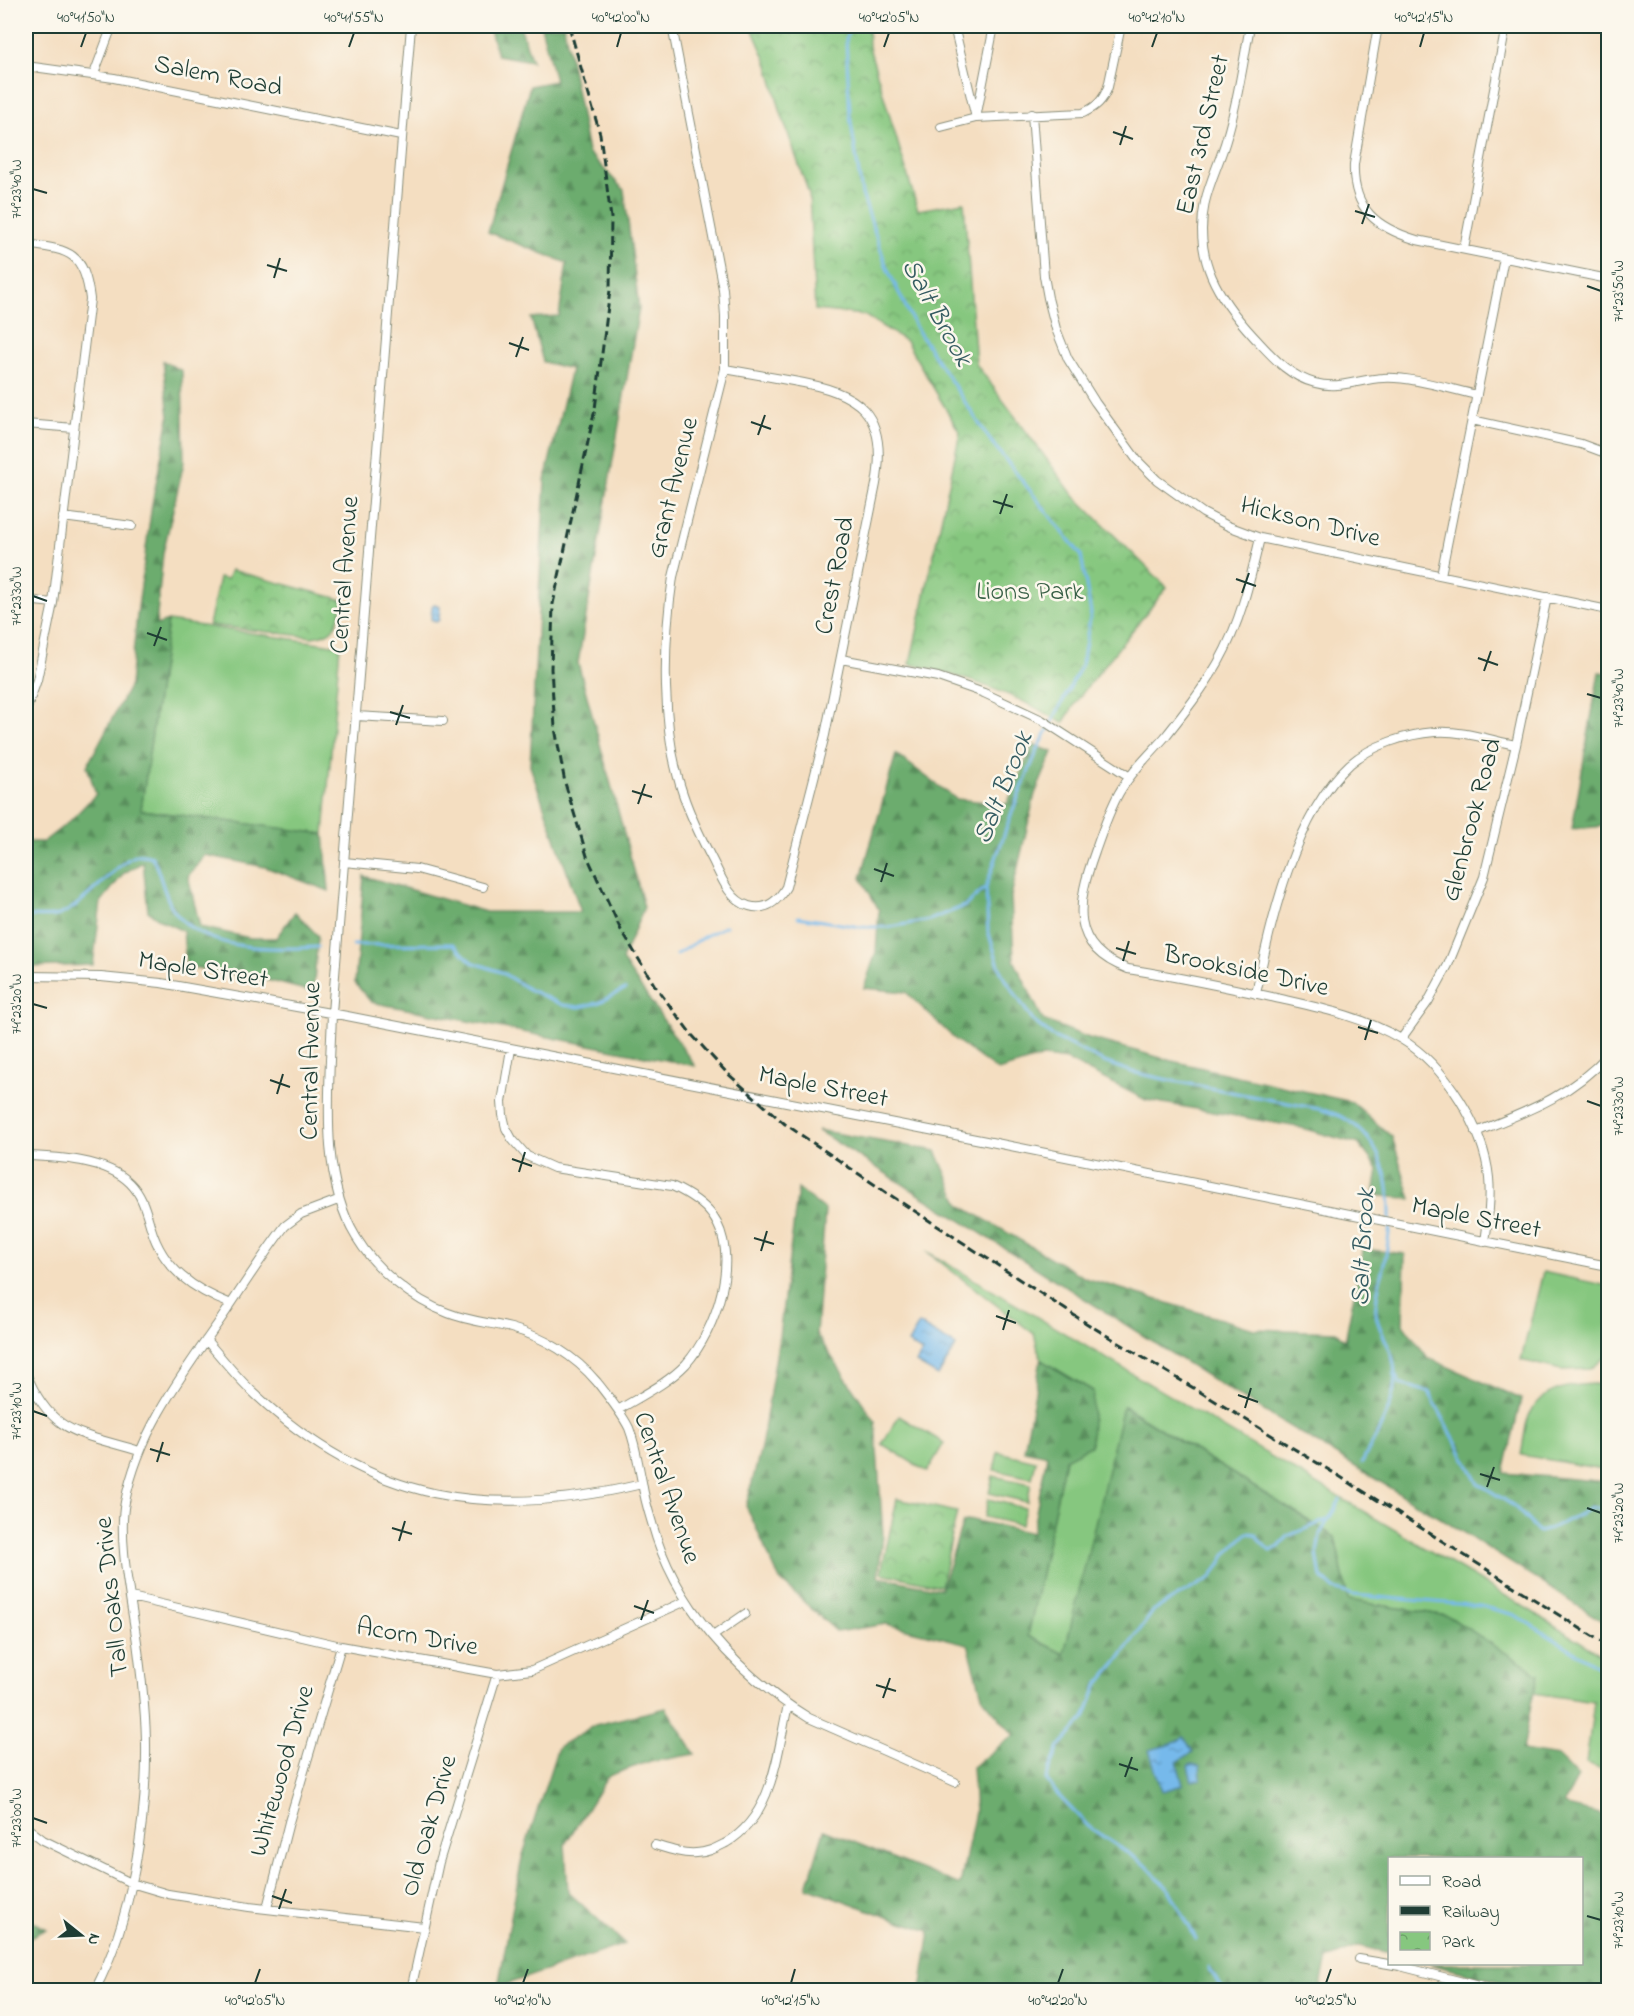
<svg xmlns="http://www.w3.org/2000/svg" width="1634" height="2016" viewBox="0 0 1634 2016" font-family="'Indie Flower',sans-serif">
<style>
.grass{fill:#86c77f;stroke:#52825a;stroke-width:1.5}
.forest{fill:url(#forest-firs);stroke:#467451;stroke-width:1.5}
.park{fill:url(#park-crowns);stroke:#52825a;stroke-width:1.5}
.water{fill:url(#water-ripples);stroke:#4a7b90;stroke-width:1.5}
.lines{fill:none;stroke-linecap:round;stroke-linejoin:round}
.stream{stroke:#76b9eb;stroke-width:3}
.street-casing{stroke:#8a8e7a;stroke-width:10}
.street{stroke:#fff;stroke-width:8}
.rail{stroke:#1f3d34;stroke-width:3;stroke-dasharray:9 4.5;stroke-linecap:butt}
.ticks{fill:none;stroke:#1f3d34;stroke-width:2}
.labels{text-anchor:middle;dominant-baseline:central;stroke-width:5;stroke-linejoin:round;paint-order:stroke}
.street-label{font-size:26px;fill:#1f3d34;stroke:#fbf7ec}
.park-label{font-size:26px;fill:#396047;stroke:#fbf7ec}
.water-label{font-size:27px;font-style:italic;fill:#355c62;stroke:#fbf7ec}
.neatline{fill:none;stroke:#1f3d34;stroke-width:2}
.ticks-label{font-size:15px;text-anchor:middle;fill:#1f3d34}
</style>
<defs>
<pattern id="forest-firs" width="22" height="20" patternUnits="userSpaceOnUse" patternTransform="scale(1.5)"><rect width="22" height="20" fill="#6cac6e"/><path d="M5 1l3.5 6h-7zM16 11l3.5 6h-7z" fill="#588d5b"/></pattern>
<pattern id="park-crowns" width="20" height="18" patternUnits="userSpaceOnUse" patternTransform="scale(1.5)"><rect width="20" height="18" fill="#86c77f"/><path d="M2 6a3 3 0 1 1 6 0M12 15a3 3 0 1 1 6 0" fill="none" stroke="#6da369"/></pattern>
<pattern id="water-ripples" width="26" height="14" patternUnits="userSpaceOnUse" patternTransform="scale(1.5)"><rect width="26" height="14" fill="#76b9eb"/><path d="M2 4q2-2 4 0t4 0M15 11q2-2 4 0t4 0" fill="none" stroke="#6098bf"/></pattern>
</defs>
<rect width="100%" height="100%" fill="#fbf7ec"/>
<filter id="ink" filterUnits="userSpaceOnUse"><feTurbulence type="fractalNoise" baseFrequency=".0167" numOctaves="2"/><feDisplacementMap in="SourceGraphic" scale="12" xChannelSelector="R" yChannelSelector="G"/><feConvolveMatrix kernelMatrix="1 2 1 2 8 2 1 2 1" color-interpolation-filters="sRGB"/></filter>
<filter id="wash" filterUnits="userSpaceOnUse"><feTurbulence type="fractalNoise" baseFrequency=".008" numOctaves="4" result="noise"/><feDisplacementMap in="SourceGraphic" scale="24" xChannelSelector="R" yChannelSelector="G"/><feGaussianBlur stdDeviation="1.35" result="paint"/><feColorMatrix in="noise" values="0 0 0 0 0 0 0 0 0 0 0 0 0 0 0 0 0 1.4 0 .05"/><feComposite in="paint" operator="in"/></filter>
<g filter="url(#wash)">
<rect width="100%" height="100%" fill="#f4dec1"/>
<path class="grass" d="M168,621L340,646L324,834L141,810Z
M926,1251L1531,1611L1608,1659V1772L1586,1764L1594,1702L1533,1693L1538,1674L1448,1616L1348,1600L1335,1537L1124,1406L1064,1654L1028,1636L1065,1459L1093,1391L1041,1360L1034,1334Z
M1543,1272L1608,1286V1355L1591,1369L1561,1370L1521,1360Z
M1594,1384L1608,1386V1470L1521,1455C1524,1442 1524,1423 1531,1412C1544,1388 1569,1385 1594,1384Z
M899,1416L944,1443L927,1472L882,1444Z
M998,1452L1036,1461L1032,1478L994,1470Z
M993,1476L1031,1484L1027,1502L989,1493Z
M988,1499L1025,1508L1021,1525L984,1517Z"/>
<path class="forest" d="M489,26H520L532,61L497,55Z
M541,26H564L588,152L624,190L639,308L578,663L644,907L622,960L695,1066L371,1002L355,983L364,876L486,912H581L530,766L545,480L571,369L543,362L531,318L559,316L567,263L488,232L530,86L555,81Z
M163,361L182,371L184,462L163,553L156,625L168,621L141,810L324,834L329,891L265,867L205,855L188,876L200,927L250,938H276L295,912L318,936L313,992L271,981L186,966L183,931L162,921L148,911L143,862L124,873L101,902L93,965L26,967V842H43L70,821L96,794L87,766L130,685L137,615L152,504L169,417Z
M1599,672L1608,673V805L1605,826L1572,829Z
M1033,745L1053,752L1035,794L1011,896L1014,960L1043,1020L1089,1038L1172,1061L1352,1102L1392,1137L1411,1199L1374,1195L1378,1169L1359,1144L1298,1127L1146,1100L1067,1060L1043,1057L998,1071L956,1040L906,992L864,988L876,952L879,910L861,878L896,754L956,799L1007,804Z
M817,1130L936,1151L960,1205L1085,1278L1254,1329L1336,1332L1345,1341L1363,1249L1405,1254L1403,1324L1428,1358L1521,1399L1504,1473L1608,1482V1625L1469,1536L1223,1386Z
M798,1189L825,1210L816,1334L875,1421L883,1536L878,1577L941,1589L963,1522L972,1520L1032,1533L1047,1455L1024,1450L1041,1360L1093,1391L1091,1446L1065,1459L1028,1636L1064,1654L1123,1406L1335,1537L1348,1600L1448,1616L1539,1674L1531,1704L1523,1750L1558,1756L1578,1777L1563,1805L1608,1816V1990H1545L1522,1987L1430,1964H1582V1858H1390L1389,1953L1359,1946L1327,1959L1320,1990H921L930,1931L893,1919L807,1887L824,1830L960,1885L975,1812L972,1767L1014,1735L983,1699L968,1644L886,1624L837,1632L780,1580L746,1506L761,1448L779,1337Z
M666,1708L695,1754L645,1763L608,1776L565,1844L568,1892L625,1944L498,1987L522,1858L558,1747L595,1725Z
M26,1917L46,1929L26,1939Z"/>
<path class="park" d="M751,26H868L869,47L918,210L964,202L976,364L1074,496L1167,587L1080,696L1063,723C1014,693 966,677 910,664L960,433L906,341L864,315L815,310L809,194L781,113L768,65Z
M231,570L344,600C337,622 338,634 312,637L209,625L219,578L227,579Z
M897,1499L957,1512L941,1586L881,1573Z"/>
<path class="water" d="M434,604L440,606L439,620L436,622L431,619L432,606Z
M919,1324L956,1346L938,1376L916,1363L922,1352L908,1343Z
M1184,1737L1193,1752L1177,1762L1183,1785L1162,1791L1149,1750L1172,1744Z
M1192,1764L1200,1766L1201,1779L1192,1781L1188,1766Z"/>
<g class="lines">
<path class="stream" d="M850,26L846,40L850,116L862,194L887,268L916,328L990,440L1081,555L1091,613L1082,664L1038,749L1012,812L986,887L988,931L1001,972L1033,1021L1052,1036L1104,1062L1132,1072L1164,1079L1319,1109C1326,1111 1333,1113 1340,1116C1389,1140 1395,1200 1387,1248C1384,1267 1377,1286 1376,1306C1374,1322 1386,1338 1391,1353C1405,1392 1379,1429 1362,1463
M26,916C36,916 49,918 59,915C86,905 120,858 138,855C142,854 148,856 152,857C161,873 163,894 173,909C201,952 272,950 318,947
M798,917L860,927H890L929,920L965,906L986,887
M353,945L453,944L472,962L501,972L528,989L563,1005L579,1007L598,1003L625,989
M676,955L705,936L726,926
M1396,1376L1400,1384L1429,1392L1478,1483L1514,1506L1539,1532L1551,1529L1591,1508L1608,1509
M1340,1500L1320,1534L1317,1554L1321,1577L1334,1589L1353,1595L1481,1606L1515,1615L1608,1672
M1196,1939L1170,1891L1146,1865L1089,1827L1058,1795L1046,1779L1059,1747L1085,1718L1097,1686L1117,1662L1154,1610L1212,1577L1226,1554L1247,1533L1256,1534L1260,1541L1270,1551L1279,1547L1288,1536L1327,1520
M1209,1967L1222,1990"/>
</g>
</g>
<g filter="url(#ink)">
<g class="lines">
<g class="street-casing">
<path id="street" d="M411,26L332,1013C330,1084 318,1175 356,1237C376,1270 412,1300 448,1313C468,1321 491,1323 511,1328C544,1337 575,1356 597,1382C608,1396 621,1412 629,1428C636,1446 638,1464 642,1482C644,1496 648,1510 652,1523C674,1605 737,1674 809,1718L955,1782
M672,26L723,289L725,316V369L673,577C663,644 661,730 683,794C691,818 702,840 713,861C721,877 730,901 749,906C766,911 778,901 786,887L825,735L876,484C889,413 859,392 793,381C770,377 747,373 725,369
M954,26L976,118
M1250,26C1243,63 1238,101 1227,137C1221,159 1210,180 1205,202C1193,259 1218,298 1254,337C1272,356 1288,376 1315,383C1339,390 1359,379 1383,378C1409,376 1450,389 1477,395
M1378,26L1354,164C1352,209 1377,228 1417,240L1608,279
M26,66L114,78L401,136
M94,74L112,26
M977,113L994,26
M1032,114L1044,276L1048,298L1056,329L1068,359L1095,402L1137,460L1157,480L1203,513L1228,526L1260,538L1608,610
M941,127L976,118L1083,113C1096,107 1103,101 1108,87L1121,26
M1608,165V160
M26,244C68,250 84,250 90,299L53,603L37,680L26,711
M1464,249L1506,26
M1472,420L1581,444L1608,454
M26,424L74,428
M63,517L132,526
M1260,538C1250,581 1240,624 1218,663C1203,689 1184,713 1165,737C1149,755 1131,772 1119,793C1109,811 1102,832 1095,852C1077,902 1068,947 1128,969C1178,977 1227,987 1276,998C1320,1008 1362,1016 1401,1039C1445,1065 1484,1128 1489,1178C1491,1200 1488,1220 1485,1242
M1441,575L1504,258
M26,600L53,603
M841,659L938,677L984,693L1042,720L1130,777
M356,716L443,721
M344,862L417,869L483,887
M26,976L101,977L161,983L347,1016L991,1142L1608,1266
M1256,994C1270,923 1295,814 1350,764C1372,745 1407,734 1435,732C1462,730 1490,740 1516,745
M1401,1039L1428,1002L1448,965L1484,877L1516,745L1547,597
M511,1049L502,1102L503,1115L506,1128L512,1139L527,1156L554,1168L672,1186C687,1193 702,1202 712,1215C742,1256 716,1330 686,1364C667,1384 641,1396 618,1410
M1476,1132C1528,1111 1569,1097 1608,1055
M26,1156C58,1157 106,1159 130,1183C143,1196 146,1212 151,1228C163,1269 194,1290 231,1304
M206,1340C222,1358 237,1378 255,1394C371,1503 490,1520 642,1484
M26,1373C51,1435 81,1433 139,1451
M131,1597L341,1646L497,1674L532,1670L686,1601
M713,1636L745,1614
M26,1827L43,1840L131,1883L168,1894L249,1907L424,1927
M655,1845C668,1849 682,1854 696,1853C707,1853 716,1848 726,1843C774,1815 777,1753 788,1705
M267,1908L289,1822L341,1646
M1359,1959L1400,1966L1494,1990
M95,1990C131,1922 147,1822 146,1745C146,1713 142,1681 138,1650C133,1608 117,1542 125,1502C139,1431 181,1376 221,1319C242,1288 262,1256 285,1226L301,1214L338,1200
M411,1990L439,1862L497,1674"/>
</g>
<use href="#street" class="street"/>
<path class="rail" d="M569,26L600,134L611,218L610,290L595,409L553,604L551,669L555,728L565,783L587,856L621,930L655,986L692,1035L726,1072L785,1124L887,1193L1086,1323L1339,1476L1608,1646"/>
</g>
</g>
<path class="ticks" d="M81,47L86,33M349,47L354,33M617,47L621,33M884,47L889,33M1152,47L1157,33M1420,47L1424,33M1113,132L1133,139M1120,145L1126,126M33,189L47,193M1355,211L1375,217M1362,224L1369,204M267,265L287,271M274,278L280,258M1587,286L1601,291M509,343L529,350M516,357L523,337M751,422L771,429M758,435L765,415M993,501L1013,507M1000,514L1007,494M1236,579L1256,586M1242,593L1249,573M33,596L47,601M147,633L167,640M154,646L161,627M1478,658L1498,665M1484,671L1491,651M1587,694L1601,698M390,712L410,718M396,725L403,705M632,791L652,797M638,804L645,784M874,869L894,876M881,882L887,863M1116,948L1136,954M1123,961L1129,941M33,1004L47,1008M1358,1027L1378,1033M1365,1040L1371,1020M270,1080L290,1087M277,1094L283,1074M1587,1101L1601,1106M512,1159L532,1166M519,1172L525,1152M754,1238L774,1244M761,1251L767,1231M996,1316L1016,1323M1003,1330L1009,1310M1238,1395L1258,1402M1245,1408L1251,1388M33,1411L47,1416M150,1449L170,1455M157,1462L163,1442M1480,1474L1500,1480M1487,1487L1494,1467M1587,1508L1601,1513M392,1528L412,1534M399,1541L405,1521M634,1606L654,1613M641,1620L648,1600M876,1685L896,1691M883,1698L890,1678M1119,1764L1138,1770M1125,1777L1132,1757M33,1818L47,1823M272,1896L292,1903M279,1909L286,1889M1587,1916L1601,1920M255,1983L260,1969M523,1983L528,1969M791,1983L795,1969M1058,1983L1063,1969M1326,1983L1331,1969"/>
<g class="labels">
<g class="street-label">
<text transform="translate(218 77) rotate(11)">Salem Road</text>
<text transform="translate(1204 135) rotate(-77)">East 3rd Street</text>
<text transform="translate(674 488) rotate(-76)">Grant Avenue</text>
<text transform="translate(1310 523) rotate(14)">Hickson Drive</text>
<text transform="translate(346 575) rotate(-86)">Central Avenue</text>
<text transform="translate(836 576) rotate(-79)">Crest Road</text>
<text transform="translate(1473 820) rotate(-75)">Glenbrook Road</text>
<text transform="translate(203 971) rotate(9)">Maple Street</text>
<text transform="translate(1246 972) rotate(12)">Brookside Drive</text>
<text transform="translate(312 1061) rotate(-89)">Central Avenue</text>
<text transform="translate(823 1088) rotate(11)">Maple Street</text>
<text transform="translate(1476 1219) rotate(11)">Maple Street</text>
<text transform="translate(666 1488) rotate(71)">Central Avenue</text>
<text transform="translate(113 1597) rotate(-96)">Tall Oaks Drive</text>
<text transform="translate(417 1638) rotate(10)">Acorn Drive</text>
<text transform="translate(283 1771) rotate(-74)">Whitewood Drive</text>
<text transform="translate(430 1826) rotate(-74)">Old Oak Drive</text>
</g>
<g class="park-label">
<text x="1030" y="593">Lions Park</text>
</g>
<g class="water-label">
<text transform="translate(936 313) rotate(61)">Salt Brook</text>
<text transform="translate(1004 788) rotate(-68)">Salt Brook</text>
<text transform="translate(1364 1247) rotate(-87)">Salt Brook</text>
</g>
</g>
<rect width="1634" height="2016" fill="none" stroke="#fbf7ec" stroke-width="66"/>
<rect x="1388" y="1857" width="195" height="108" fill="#fbf7ec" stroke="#a3ada2" stroke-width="1.5"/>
<rect x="1400" y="1876" width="30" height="9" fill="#ffffff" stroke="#a3ada2" stroke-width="1.5"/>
<text x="1442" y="1887" font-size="18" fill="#1f3d34">Road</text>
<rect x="1400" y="1906" width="30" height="9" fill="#1f3d34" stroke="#a3ada2" stroke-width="1.5"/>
<text x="1442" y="1917" font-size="18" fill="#1f3d34">Railway</text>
<rect x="1400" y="1932" width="30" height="18" fill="url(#park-crowns)" stroke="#a3ada2" stroke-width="1.5"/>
<text x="1442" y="1947" font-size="18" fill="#1f3d34">Park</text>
<g transform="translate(81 1935) rotate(108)" stroke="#fbf7ec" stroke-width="4.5" paint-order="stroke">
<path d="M0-4.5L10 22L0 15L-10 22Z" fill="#1f3d34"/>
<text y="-9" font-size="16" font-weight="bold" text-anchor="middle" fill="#1f3d34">N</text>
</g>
<rect x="33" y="33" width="1568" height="1950" class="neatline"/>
<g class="ticks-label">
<text x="86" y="22">40°41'50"N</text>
<text x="354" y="22">40°41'55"N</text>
<text x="621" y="22">40°42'00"N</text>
<text x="889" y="22">40°42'05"N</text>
<text x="1157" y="22">40°42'10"N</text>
<text x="1424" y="22">40°42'15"N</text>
<text transform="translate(16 189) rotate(-90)" y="5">74°23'40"W</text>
<text transform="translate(1618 291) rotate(-90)" y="5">74°23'50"W</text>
<text transform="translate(16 596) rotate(-90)" y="5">74°23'30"W</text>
<text transform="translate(1618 698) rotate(-90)" y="5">74°23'40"W</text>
<text transform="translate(16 1004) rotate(-90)" y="5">74°23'20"W</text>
<text transform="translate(1618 1106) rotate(-90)" y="5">74°23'30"W</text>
<text transform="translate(16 1411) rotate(-90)" y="5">74°23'10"W</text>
<text transform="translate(1618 1513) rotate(-90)" y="5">74°23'20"W</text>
<text transform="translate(16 1818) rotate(-90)" y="5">74°23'00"W</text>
<text transform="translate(1618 1920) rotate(-90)" y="5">74°23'10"W</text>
<text x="255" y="2005">40°42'05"N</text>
<text x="523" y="2005">40°42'10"N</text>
<text x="791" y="2005">40°42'15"N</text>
<text x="1058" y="2005">40°42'20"N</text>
<text x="1326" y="2005">40°42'25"N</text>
</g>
</svg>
